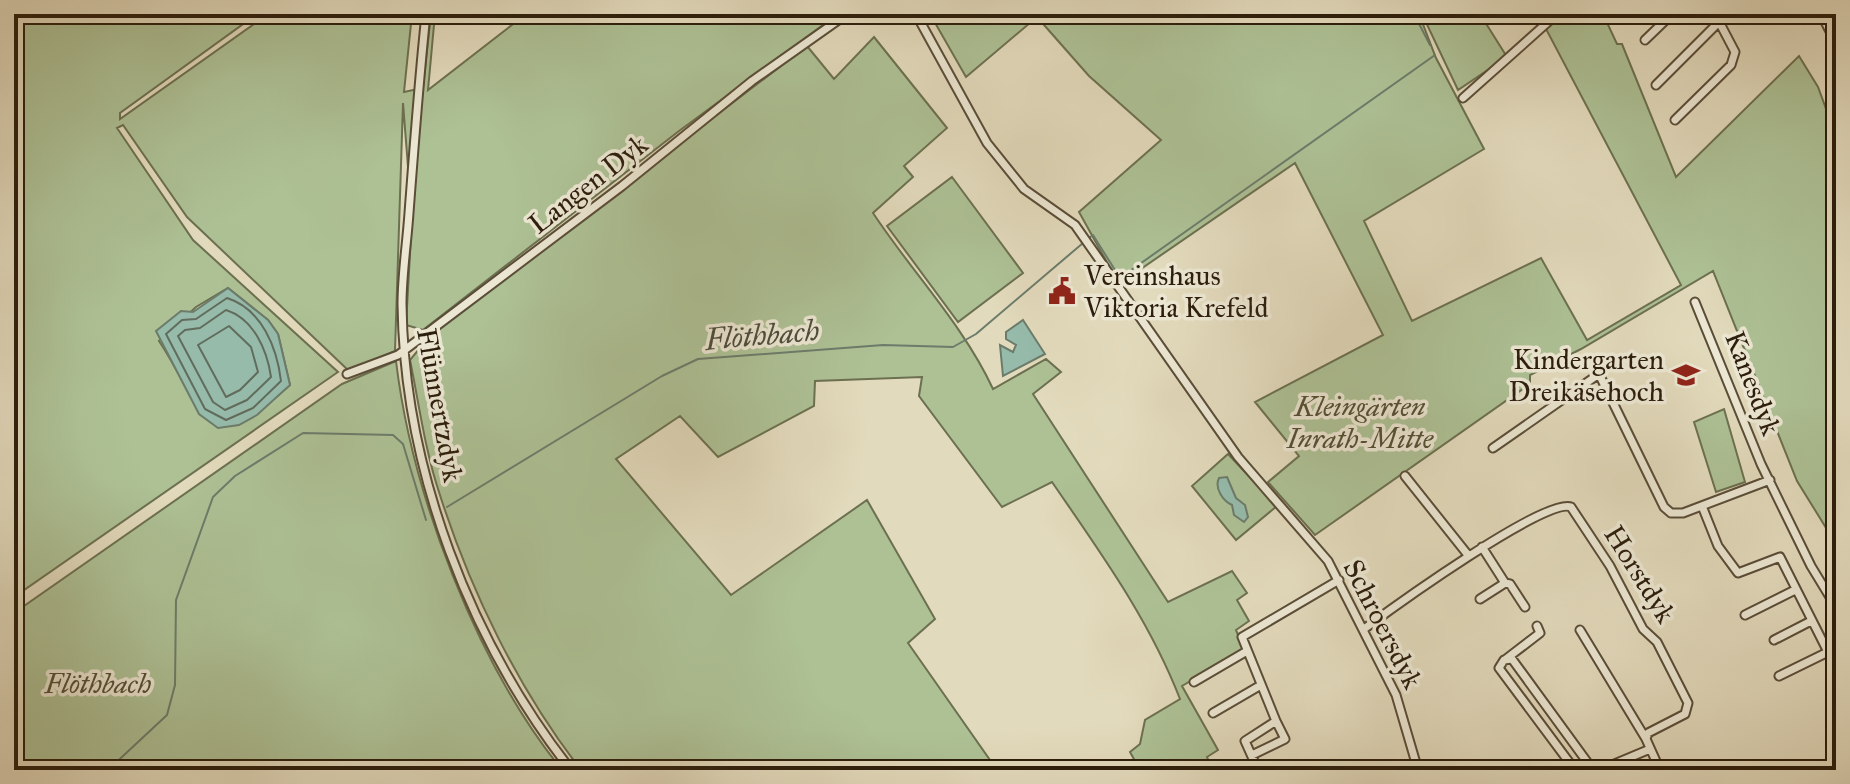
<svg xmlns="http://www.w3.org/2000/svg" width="1850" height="784" viewBox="0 0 1850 784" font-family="'IM FELL Great Primer',serif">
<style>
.green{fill:#adc195;stroke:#6c7050;stroke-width:2;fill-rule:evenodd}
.water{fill:#96bbab;stroke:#6c7c6b;stroke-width:2}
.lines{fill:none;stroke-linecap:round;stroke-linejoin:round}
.shore{stroke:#616c5c;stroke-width:2}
.stream{stroke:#6c7c6b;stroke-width:2}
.minor-casing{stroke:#5a4d38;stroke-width:11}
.minor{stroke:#ece7d3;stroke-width:7}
.labels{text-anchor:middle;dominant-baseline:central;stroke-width:7;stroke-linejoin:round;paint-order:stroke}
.street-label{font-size:28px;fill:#2c1e0c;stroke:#ece7d3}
.poi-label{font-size:28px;fill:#2c1e0c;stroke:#ece7d3;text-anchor:start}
.park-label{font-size:28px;font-style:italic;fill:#534f35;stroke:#ece7d3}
.water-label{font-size:30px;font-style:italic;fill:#4c4d3c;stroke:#ece7d3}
</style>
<rect width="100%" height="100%" fill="#e2dabc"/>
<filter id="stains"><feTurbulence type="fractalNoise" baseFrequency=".0025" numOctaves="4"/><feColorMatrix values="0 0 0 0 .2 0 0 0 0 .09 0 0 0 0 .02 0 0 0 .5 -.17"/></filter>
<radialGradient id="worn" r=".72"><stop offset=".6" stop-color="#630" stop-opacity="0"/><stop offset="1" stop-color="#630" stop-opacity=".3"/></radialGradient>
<path class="green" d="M14,14H257L120,113V119L254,24L261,14H412L404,92L423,88L431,14H435L428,90L526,14H838L679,131L423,330L406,325L412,218L403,103L395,351L349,371L187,217L123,125L117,128L193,240L338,372L14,597ZM228,288L268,320L278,334L290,385C200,466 208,415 159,341L196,307Z
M930,14H1419L1436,58L1484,149L1364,221L1412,321L1541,258L1587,340L1681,285L1546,29L1560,14H1603L1617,44H1622L1676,177L1799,56L1818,87L1836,136V544L1797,481L1713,271L1581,349L1530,375V384L1315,535L1268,482L1299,456L1255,402L1383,335L1295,163L1119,284L1079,212L1161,140L1089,76L1037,17L966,77Z
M1422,14H1480L1507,57L1458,90Z
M874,37L947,128L904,166L913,177L873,213C912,272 964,326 993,389L1046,359L1061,372L1033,394L1168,602L1232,571L1247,593L1237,600L1249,621L1236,630L1244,649L1182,686L1218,750L1207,757L1213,770H1140L1130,752L1140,744L1145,720L1180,699C1149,619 1100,552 1052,482L1002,507L919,396L922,377L815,381L814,406L718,457L680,416L616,459L731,595L867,500L935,619L908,643L997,770H581C518,689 470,590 439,492C425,450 419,404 410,360L429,337L498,282L807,46L834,79Z
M952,177L1023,273L958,322L887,226Z
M396,361C412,495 477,665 562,770H14V613L342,384Z
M1724,409L1745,482L1716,492L1694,422Z
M1228,454L1277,506L1236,540L1192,486Z"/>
<path class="water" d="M228,288L268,320L278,334L290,385L257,415L239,425L218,428L199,414L156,331L181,311L193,312Z
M1023,320L1045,354L1003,376L1000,345L1013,352L1016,345L1006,339V332Z
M1227,477L1236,498L1245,505L1248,517L1244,522L1234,515L1232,505C1223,501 1214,488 1219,478Z"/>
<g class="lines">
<path class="shore" d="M227,298C262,309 277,348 281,381L253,408L226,420L205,409L166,334L182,320L196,319Z
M226,310C254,319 267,350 271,377L247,400L225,410L213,402L178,336L185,330L200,328Z
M229,326L251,347L258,372L240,390L226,397L198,345Z"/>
<path class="stream" d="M1414,14L1430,45
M1089,238L1093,235L1120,278L1435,55
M447,507L662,376L698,359L883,345L953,347L976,334L1083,243
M108,770L167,715L175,685L176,600L213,497L235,476L303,433L393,435L403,444L426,520"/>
<g class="minor-casing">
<path id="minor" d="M426,14C419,80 414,147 409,213C407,243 402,274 402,304C404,470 470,641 571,770
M916,14L987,143L1024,189L1075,225L1238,457L1328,561L1396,695L1418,770
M1821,14L1836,43
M1827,14L1836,19
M1645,40L1672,14
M1656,85L1718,23
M1463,98L1557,14
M1675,120L1731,65L1735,52L1715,14
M1695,302L1761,464L1811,566L1836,607
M1599,360V374L1664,507L1671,513H1683L1770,480
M347,374L398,355L622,186L752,81L847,14
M1493,448L1599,374
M1405,476L1468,555
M1702,506L1718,546L1738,573L1780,557L1828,652L1779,676
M1505,583L1510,584L1525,607
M1480,599L1505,583L1482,547
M1745,615L1795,590
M1364,629C1391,609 1547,496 1571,507L1610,566L1643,629L1657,642L1688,703L1685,714L1648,733L1646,739L1660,770
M1580,630L1646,739
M1774,640L1811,621
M1506,659L1540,633L1537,626
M1194,682L1247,651
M1213,713L1261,685
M1276,721L1242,637L1339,580
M1252,755L1285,739L1276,721L1245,741L1258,770
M1575,770L1499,668L1504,660L1512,659L1593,770
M1600,770L1650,749"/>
</g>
<use href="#minor" class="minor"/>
</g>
<defs>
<g id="civic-bare" transform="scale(2.16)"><path d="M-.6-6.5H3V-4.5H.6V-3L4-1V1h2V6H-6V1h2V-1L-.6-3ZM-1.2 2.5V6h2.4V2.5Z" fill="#8f2418" stroke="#ece7d3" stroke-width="2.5" paint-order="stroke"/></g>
<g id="school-bare" transform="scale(2.16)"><path d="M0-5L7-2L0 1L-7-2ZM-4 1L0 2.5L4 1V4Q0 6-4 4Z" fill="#8f2418" stroke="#ece7d3" stroke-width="2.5" paint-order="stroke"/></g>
</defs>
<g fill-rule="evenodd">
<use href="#civic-bare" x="1062" y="291"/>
<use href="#school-bare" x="1686" y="375"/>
</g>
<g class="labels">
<g class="street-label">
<text transform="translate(588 184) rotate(-38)">Langen Dyk</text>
<text transform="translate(1753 383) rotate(69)">Kanesdyk</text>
<text transform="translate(440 405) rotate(80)">Flünnertzdyk</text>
<text transform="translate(1640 574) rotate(58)">Horstdyk</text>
<text transform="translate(1383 624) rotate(63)">Schroersdyk</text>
</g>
<g class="poi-label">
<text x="1084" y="275">Vereinshaus<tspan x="1084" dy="32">Viktoria Krefeld</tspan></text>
<text x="1664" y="359" text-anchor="end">Kindergarten<tspan x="1664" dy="32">Dreikäsehoch</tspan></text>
</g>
<g class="park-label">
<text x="1360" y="406">Kleingärten<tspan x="1360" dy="32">Inrath-Mitte</tspan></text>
<text x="98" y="683">Flöthbach</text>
</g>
<g class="water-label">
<text transform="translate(762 335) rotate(-5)">Flöthbach</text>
</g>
</g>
<rect width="1850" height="784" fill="none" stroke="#e2dabc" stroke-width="48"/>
<rect x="16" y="16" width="1818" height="752" fill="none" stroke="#2c1e0c" stroke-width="4"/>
<rect x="24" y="24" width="1802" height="736" fill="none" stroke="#2c1e0c" stroke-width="2"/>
<rect width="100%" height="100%" filter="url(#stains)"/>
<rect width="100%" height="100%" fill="url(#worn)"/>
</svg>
